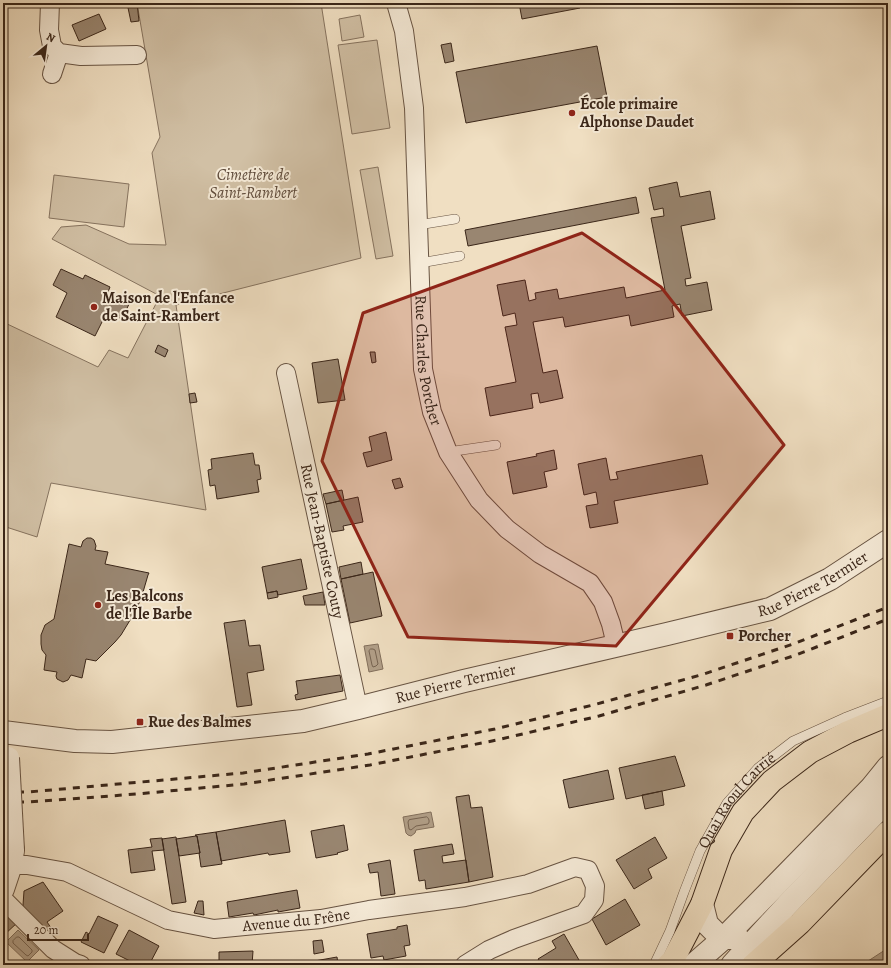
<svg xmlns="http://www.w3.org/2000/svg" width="891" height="968" viewBox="0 0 891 968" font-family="Alegreya,serif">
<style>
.green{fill:#d1c0a5;stroke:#86735f}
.water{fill:#b2a089;stroke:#826f5c}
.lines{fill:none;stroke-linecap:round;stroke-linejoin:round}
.shore{stroke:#766351;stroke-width:1}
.building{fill:#998671;stroke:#3a2619}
.service-casing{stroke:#685443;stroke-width:10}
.minor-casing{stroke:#685443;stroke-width:20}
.tertiary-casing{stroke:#685443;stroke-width:24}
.primary-casing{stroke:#3a2619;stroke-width:24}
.service{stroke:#f5ead7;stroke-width:9}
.minor{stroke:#f5ead7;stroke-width:18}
.tertiary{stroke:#f5ead7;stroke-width:22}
.primary{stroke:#f0dfc2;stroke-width:22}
.rail{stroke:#3a2619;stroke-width:3;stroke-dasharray:7 7;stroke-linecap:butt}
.tertiary-bridge-casing{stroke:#685443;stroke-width:24;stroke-linecap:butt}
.tertiary-bridge{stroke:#f5ead7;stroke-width:22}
.marked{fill:#8f2418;fill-opacity:0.2;stroke:#8f2418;stroke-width:3;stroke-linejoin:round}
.poi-dot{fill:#8f2418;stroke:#f5ead7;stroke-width:1.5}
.labels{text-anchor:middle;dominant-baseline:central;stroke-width:4;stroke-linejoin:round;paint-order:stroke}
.poi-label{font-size:16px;font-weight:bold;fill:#3a2619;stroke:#f5ead7;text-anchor:start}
.park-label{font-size:16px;font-style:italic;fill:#604c3c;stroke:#f5ead7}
.street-label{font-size:16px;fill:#3a2619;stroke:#f5ead7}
</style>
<rect width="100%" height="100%" fill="#f0dfc2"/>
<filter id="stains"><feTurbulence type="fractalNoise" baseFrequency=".005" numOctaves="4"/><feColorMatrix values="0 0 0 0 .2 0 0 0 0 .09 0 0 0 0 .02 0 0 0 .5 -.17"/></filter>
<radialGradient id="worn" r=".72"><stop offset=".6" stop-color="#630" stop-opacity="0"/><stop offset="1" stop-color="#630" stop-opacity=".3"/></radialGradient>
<path class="green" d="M137,3H321L361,258L176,305L206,510L51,483L37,537L3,526V322L98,367L109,350L128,358L160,296L52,239L61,227L86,225L129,244L166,245L152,153L160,137Z
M360,15L364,37L342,41L339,19Z
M377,40L390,128L352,134L338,45Z
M378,167L393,256L376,259L360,170Z
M54,175L129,184L124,227L49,218Z"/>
<path class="water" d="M378,644L383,669L369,672L364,646Z
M431,812L434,827L416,830L415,833L411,836L408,835L406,833L403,817Z
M18,930L39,950L27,962L6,942Z
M888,948V965H862Z"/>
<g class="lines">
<path class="shore" d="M371,649H373L375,650L378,664L376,666L373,667L372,665L369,651Z
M427,817C429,818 430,822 428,824L416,826L411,830L409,829L408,822L409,820Z
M17,937H19L32,950V952L28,956L26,955L13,943V941Z"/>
</g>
<path class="building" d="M127,3H137L139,21L131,22Z
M519,3H579L580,8L522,19Z
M99,14L106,29L79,41L72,25Z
M451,43L454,61L445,63L441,45Z
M597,46L607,97L466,123L456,72Z
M677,182L680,197L710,191L715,219L681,226L691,278L685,279L686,286L707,282L712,310L682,316L680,304L672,306L674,317L631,326L629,315L565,327L563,317L533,322L543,373L557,370L563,398L540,403L538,393L531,394L533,408L490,416L485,388L516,382L505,327L517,325L515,313L503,316L497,285L525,280L529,301L536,299L535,293L557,289L559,299L624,287L626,298L665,290L651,218L664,216L663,208L654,210L649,188Z
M636,197L639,213L468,246L465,230Z
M61,269L83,279L85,275L110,287L108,292L130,302L122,319L107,312L95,336L56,317L67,293L53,285Z
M158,345L168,350L165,357L155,352Z
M370,352H375L376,362L372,363Z
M338,359L345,400L318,403L312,363Z
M195,393L197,402L190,403L189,394Z
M386,432L392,460L367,467L363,453L372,451L369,437Z
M554,450L557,469L544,472L547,487L513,494L507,462L537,456L536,454Z
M253,453L255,465H259L261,479L257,480L259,492L217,499L215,485L210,486L208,470L212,469L211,459Z
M702,455L708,484L614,501L618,523L590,528L586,506L598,504L596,492L584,495L578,464L606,458L610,480L618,479L616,472Z
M400,478L403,487L395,489L392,480Z
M342,490L344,500L326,504L323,494Z
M358,497L363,522L343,526L344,530L332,532L326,504Z
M87,538H91L94,540L96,546L95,550L108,552L105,564L149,573L148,575L141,599L135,612L121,635L115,642L96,661L86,659L82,678L71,675L68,680L63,682L57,679L56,676L57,672L44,670L46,655L42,650L41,644V635L45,625L54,619L69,544L81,547L83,541Z
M301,559L307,589L278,595L277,591L267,593L262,567Z
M361,562L363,574L341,579L339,567Z
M373,572L382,616L350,623L341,579Z
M277,591L278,597L268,599L267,593Z
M323,592L325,605H305L303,596Z
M245,620L249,646L260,645L264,670L247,673L252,705L237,707L224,623Z
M340,675L343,691L296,700L295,695L298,694L296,681Z
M675,756L685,786L626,799L619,768Z
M608,770L614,799L569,808L563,780Z
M662,791L664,805L645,809L642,795Z
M469,795L471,808L482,807L493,877L469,882L456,797Z
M285,820L290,852L269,855L268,853L221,861L216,832Z
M344,825L348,850L337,853L338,854L316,858L311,831Z
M216,832L222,864L201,867L199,853H200L197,836H196L195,835Z
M196,836H197L200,853L179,856L176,839Z
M176,837L186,902L172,904L162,839Z
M655,837L667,858L648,869L652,878L634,889L616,860Z
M162,838L164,850L152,851L155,870L131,873L128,850L152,847L150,839Z
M452,844L454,854L442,856L443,863L466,860L469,882L426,889L425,880L419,881L414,850Z
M390,860L395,894L381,896L378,872L370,873L368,864Z
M43,882L63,911L47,922L54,932L47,936L26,913L23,905L24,891Z
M297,890L300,908L278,912V910L254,915L253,913L229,917L227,902Z
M625,899L640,925L606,945L592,919Z
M198,901H203L204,915L194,913Z
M3,914L18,922L3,936Z
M98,916L118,925L104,953L81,942L86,932L89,934Z
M407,925L410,945L404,946L406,956L384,960L383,956L371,958L367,934L397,929V927Z
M129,930L159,946L149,965H138L116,954Z
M564,934L579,960L576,962L577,965H542L538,959L556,948L552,941Z
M322,940L324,952L314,954L313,941Z
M253,951L252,965H219V952Z
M337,957L338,964L335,965H292Z"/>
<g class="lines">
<g class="service-casing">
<g id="service">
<path d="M418,225L455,219"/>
<path d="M420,263L460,256"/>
<path d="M448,452L496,445"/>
<path id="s1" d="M654,965L670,931L684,892L700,851L727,803L758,768L793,741L844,718L888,701"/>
</g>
</g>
<g class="minor-casing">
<g id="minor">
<path d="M50,3L49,30L52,46L59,53L81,56L137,55"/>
<path id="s2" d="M396,3L404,31L414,108L423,369L432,412L448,452L479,500L507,529L540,554L590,583L603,602L611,624L616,645"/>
<path d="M52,74L59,53"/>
<path id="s3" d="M286,373L358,708"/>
<path id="s4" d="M11,865H27L67,872L168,920L214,929L321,919L369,910L465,897L528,884L575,867L588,870L595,886L594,900L584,914L514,939L489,950L465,965"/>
<path d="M3,899L53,949L75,963L81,965"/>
</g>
</g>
<g class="tertiary-casing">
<g id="tertiary">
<path id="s5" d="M3,732L75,741L112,742L303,721L358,708L464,681L667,634L770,609L830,579L888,541"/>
<path d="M3,889L11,865L13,850"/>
<path d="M702,904L707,924L718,935L724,938H738"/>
<path d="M693,965L724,938L871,788L888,767"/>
<path d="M732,965L787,905L888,800"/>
</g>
</g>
<g class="primary-casing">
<path id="primary" d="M668,965L673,960L702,904L721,850L743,812L772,781L810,752L848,732L888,715
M753,965L800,923L888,832"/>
</g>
<use href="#service" class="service"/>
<use href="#minor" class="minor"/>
<use href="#tertiary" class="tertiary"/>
<use href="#primary" class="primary"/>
<path class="rail" d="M3,792H28L243,773L368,754L495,729L597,704L704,674L793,644L888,607
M3,802H28L137,794L244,784L370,765L497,740L599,716L706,685L796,655L888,619"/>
<g class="tertiary-bridge-casing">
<path id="tertiary-bridge" d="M8,758L13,850"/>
</g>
<use href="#tertiary-bridge" class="tertiary-bridge"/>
</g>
<path class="marked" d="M582,233L661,287L784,445L616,646L408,637L322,461L363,313Z"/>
<g class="poi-dot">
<circle cx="572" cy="113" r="4"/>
<circle cx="94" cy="307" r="4"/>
<circle cx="98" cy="605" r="4"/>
<rect x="726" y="632" width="8" height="8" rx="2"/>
<rect x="136" y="718" width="8" height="8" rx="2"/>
</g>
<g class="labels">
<g class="poi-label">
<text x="580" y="104">École primaire<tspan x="580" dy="18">Alphonse Daudet</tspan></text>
<text x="102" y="298">Maison de l'Enfance<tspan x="102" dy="18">de Saint-Rambert</tspan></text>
<text x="106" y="596">Les Balcons<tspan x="106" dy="18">de l'Île Barbe</tspan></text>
<text x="738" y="636">Porcher</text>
<text x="148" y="722">Rue des Balmes</text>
</g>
<g class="park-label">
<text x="253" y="175">Cimetière de<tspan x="253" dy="18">Saint-Rambert</tspan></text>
</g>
<g class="street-label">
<text stroke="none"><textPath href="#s2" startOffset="360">Rue Charles Porcher</textPath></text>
<text stroke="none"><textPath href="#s3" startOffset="172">Rue Jean-Baptiste Couty</textPath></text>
<text stroke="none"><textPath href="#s5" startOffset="831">Rue Pierre Termier</textPath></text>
<text stroke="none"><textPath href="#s5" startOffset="459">Rue Pierre Termier</textPath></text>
<text stroke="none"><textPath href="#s1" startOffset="186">Quai Raoul Carrié</textPath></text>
<text stroke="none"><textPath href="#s4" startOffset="298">Avenue du Frêne</textPath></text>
</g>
</g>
<rect width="891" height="968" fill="none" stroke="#f0dfc2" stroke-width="16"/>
<rect x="4" y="4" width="883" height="960" fill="none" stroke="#3a2619" stroke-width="2"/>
<rect x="8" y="8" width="875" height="952" fill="none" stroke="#3a2619"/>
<g transform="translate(46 46) rotate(29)" stroke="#f5ead7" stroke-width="3" paint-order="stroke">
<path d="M0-3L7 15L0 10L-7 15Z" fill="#3a2619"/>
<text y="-6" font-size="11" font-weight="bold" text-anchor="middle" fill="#3a2619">N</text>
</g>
<path d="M28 934v6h60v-6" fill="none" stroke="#3a2619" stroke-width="2"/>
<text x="34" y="934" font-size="12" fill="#3a2619" stroke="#f5ead7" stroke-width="3" paint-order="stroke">20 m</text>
<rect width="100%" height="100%" filter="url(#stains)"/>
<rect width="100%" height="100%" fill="url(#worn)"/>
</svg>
